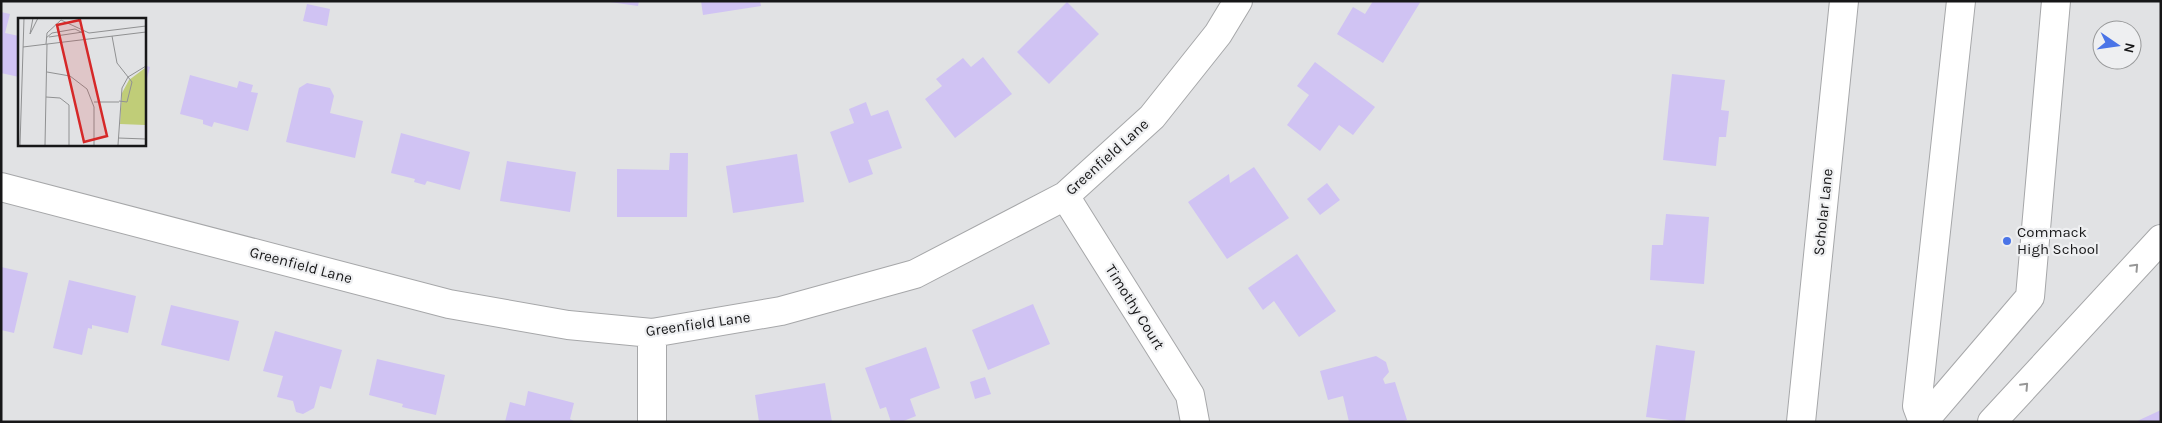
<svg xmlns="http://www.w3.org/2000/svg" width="2162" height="423" viewBox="0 0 2162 423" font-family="Karla,sans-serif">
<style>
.building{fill:#d0c3f3}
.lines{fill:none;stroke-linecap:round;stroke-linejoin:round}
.street-casing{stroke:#a6a7a9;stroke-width:30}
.secondary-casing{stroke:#a6a7a9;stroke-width:30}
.street{stroke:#fff;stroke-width:28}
.secondary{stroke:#fff;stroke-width:28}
.oneway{stroke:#979797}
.poi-dot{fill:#4a74e7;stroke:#eeeff1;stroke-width:2}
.labels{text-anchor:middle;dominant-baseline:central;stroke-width:4.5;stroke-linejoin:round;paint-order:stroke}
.street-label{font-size:15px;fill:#171718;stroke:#eeeff1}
.poi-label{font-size:15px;fill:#171718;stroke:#eeeff1;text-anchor:start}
.inset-road{fill:none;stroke:#909192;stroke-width:1}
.view{fill:#d62828;fill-opacity:0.15;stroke:#d62828;stroke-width:2.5}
.inset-edge{fill:none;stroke:#171718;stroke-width:2.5}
</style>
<rect width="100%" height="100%" fill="#e1e2e4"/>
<path class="building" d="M603,1H639L638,6Z
M701,1H760L761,6L703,15Z
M1373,1H1421L1383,63L1337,34L1353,7L1365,14Z
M1067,2L1099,34L1049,84L1017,52Z
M307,4L330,9L327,26L303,21Z
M1,12L10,14L5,33L19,36V77L1,73Z
M983,57L1012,94L955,138L925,99L942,86L936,79L963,58L971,67Z
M1315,62L1375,107L1353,135L1339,125L1320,151L1287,125L1309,95L1297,86Z
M144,65L150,67L144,90Z
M1672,74L1725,80L1721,110L1729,111L1726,137H1719L1716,166L1663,160Z
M190,75L237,88L239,81L253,85L251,92L258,93L248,131L214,122L212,127L203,124V120L180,114Z
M307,83L330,88L334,96L330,113L363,121L355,158L286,142L299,88Z
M866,102L871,116L888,110L902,148L868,160L873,174L849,183L830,132L854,123L849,109Z
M401,133L470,152L460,190L427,181L425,185L414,182L415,179L391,173Z
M670,153H688L687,217H617V169L669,170Z
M797,154L804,202L733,213L726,166Z
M507,161L576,172L570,212L500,201Z
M1254,167L1289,218L1227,259L1188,202L1229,174L1230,183Z
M1327,183L1340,200L1320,215L1307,199Z
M1666,214L1709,217L1704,284L1650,280L1652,245H1663Z
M1297,254L1336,311L1299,337L1274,301L1263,310L1248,288Z
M1,267L28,273L14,333L1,330Z
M69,280L136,296L128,333L92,325V329L88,328L82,355L53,348Z
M1033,304L1050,344L988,370L972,330Z
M171,305L239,321L229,361L161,345Z
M275,331L342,350L331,389L320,386L314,408L303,414L296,412L293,401L277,397L283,376L263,371Z
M1656,345L1695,351L1685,422L1646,417Z
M926,347L940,388L910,399L916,416L901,422H891L886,407L880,409L865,368Z
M1376,356L1386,362L1389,372L1383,379L1385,384L1395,382L1407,420L1400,422H1349L1343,396L1328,400L1320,371Z
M377,359L445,375L436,415L402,407L403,404L369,395Z
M985,377L991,394L975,399L970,382Z
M825,383L832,422H759L755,395Z
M528,391L574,403L570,419L576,422H505L510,402L525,406Z
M2161,410V422H2135Z"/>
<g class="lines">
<g class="street-casing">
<path id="street" d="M1,187L449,304L568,325L652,333L781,311L915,274L1065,196L1152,117L1218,34L1238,1
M1065,196L1190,395L1195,422
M652,422V333
M1923,422L2030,297L2056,1
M1923,422L1917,406L1961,1
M1992,422L2161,239"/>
</g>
<g class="secondary-casing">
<path id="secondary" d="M1801,422L1844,1"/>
</g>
<use href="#street" class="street"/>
<use href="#secondary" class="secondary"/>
</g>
<defs><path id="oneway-chevron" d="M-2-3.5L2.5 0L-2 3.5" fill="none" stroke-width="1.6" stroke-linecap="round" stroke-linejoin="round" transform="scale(1.25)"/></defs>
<g class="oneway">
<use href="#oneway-chevron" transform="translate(2135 267) rotate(-47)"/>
<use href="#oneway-chevron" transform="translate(2025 386) rotate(-47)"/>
</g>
<circle class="poi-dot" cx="2007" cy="241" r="5"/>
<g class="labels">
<g class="street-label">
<text transform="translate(1107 157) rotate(-42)">Greenfield Lane</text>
<text transform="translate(1823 212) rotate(-84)">Scholar Lane</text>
<text transform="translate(301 265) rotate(15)">Greenfield Lane</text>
<text transform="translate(1135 307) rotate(58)">Timothy Court</text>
<text transform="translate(698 324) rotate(-8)">Greenfield Lane</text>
</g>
<g class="poi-label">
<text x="2017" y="232">Commack<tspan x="2017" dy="17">High School</tspan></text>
</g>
</g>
<g transform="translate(18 18)">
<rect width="128" height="128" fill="#e1e2e4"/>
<path d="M127,50V107L102,106L104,75L111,62Z" fill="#c0cd78"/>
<path class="inset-road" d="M15,0L12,16L20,0M94,18L99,45L114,64L109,84L101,83M31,19L65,14M28,20L34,15L57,11L65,15M28,26L29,15L43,2L71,15L128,8M5,29L128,14M29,54L52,58L69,71L76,89V127M28,79L42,80L51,87V127M76,84H101M100,120L128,121M2,127L6,0M27,127L29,26M100,127L104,70L110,59L128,48"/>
<path class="view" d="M62,2L89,118L66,124L39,7Z"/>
<rect width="128" height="128" class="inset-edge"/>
</g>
<rect width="2162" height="423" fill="none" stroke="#171718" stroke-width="5"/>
<g transform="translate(2117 45) rotate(103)"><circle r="24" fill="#eeeff1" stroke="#98999a"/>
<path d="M0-4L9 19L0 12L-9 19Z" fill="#4a74e7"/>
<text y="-8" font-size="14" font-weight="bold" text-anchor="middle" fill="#171718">N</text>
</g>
</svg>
